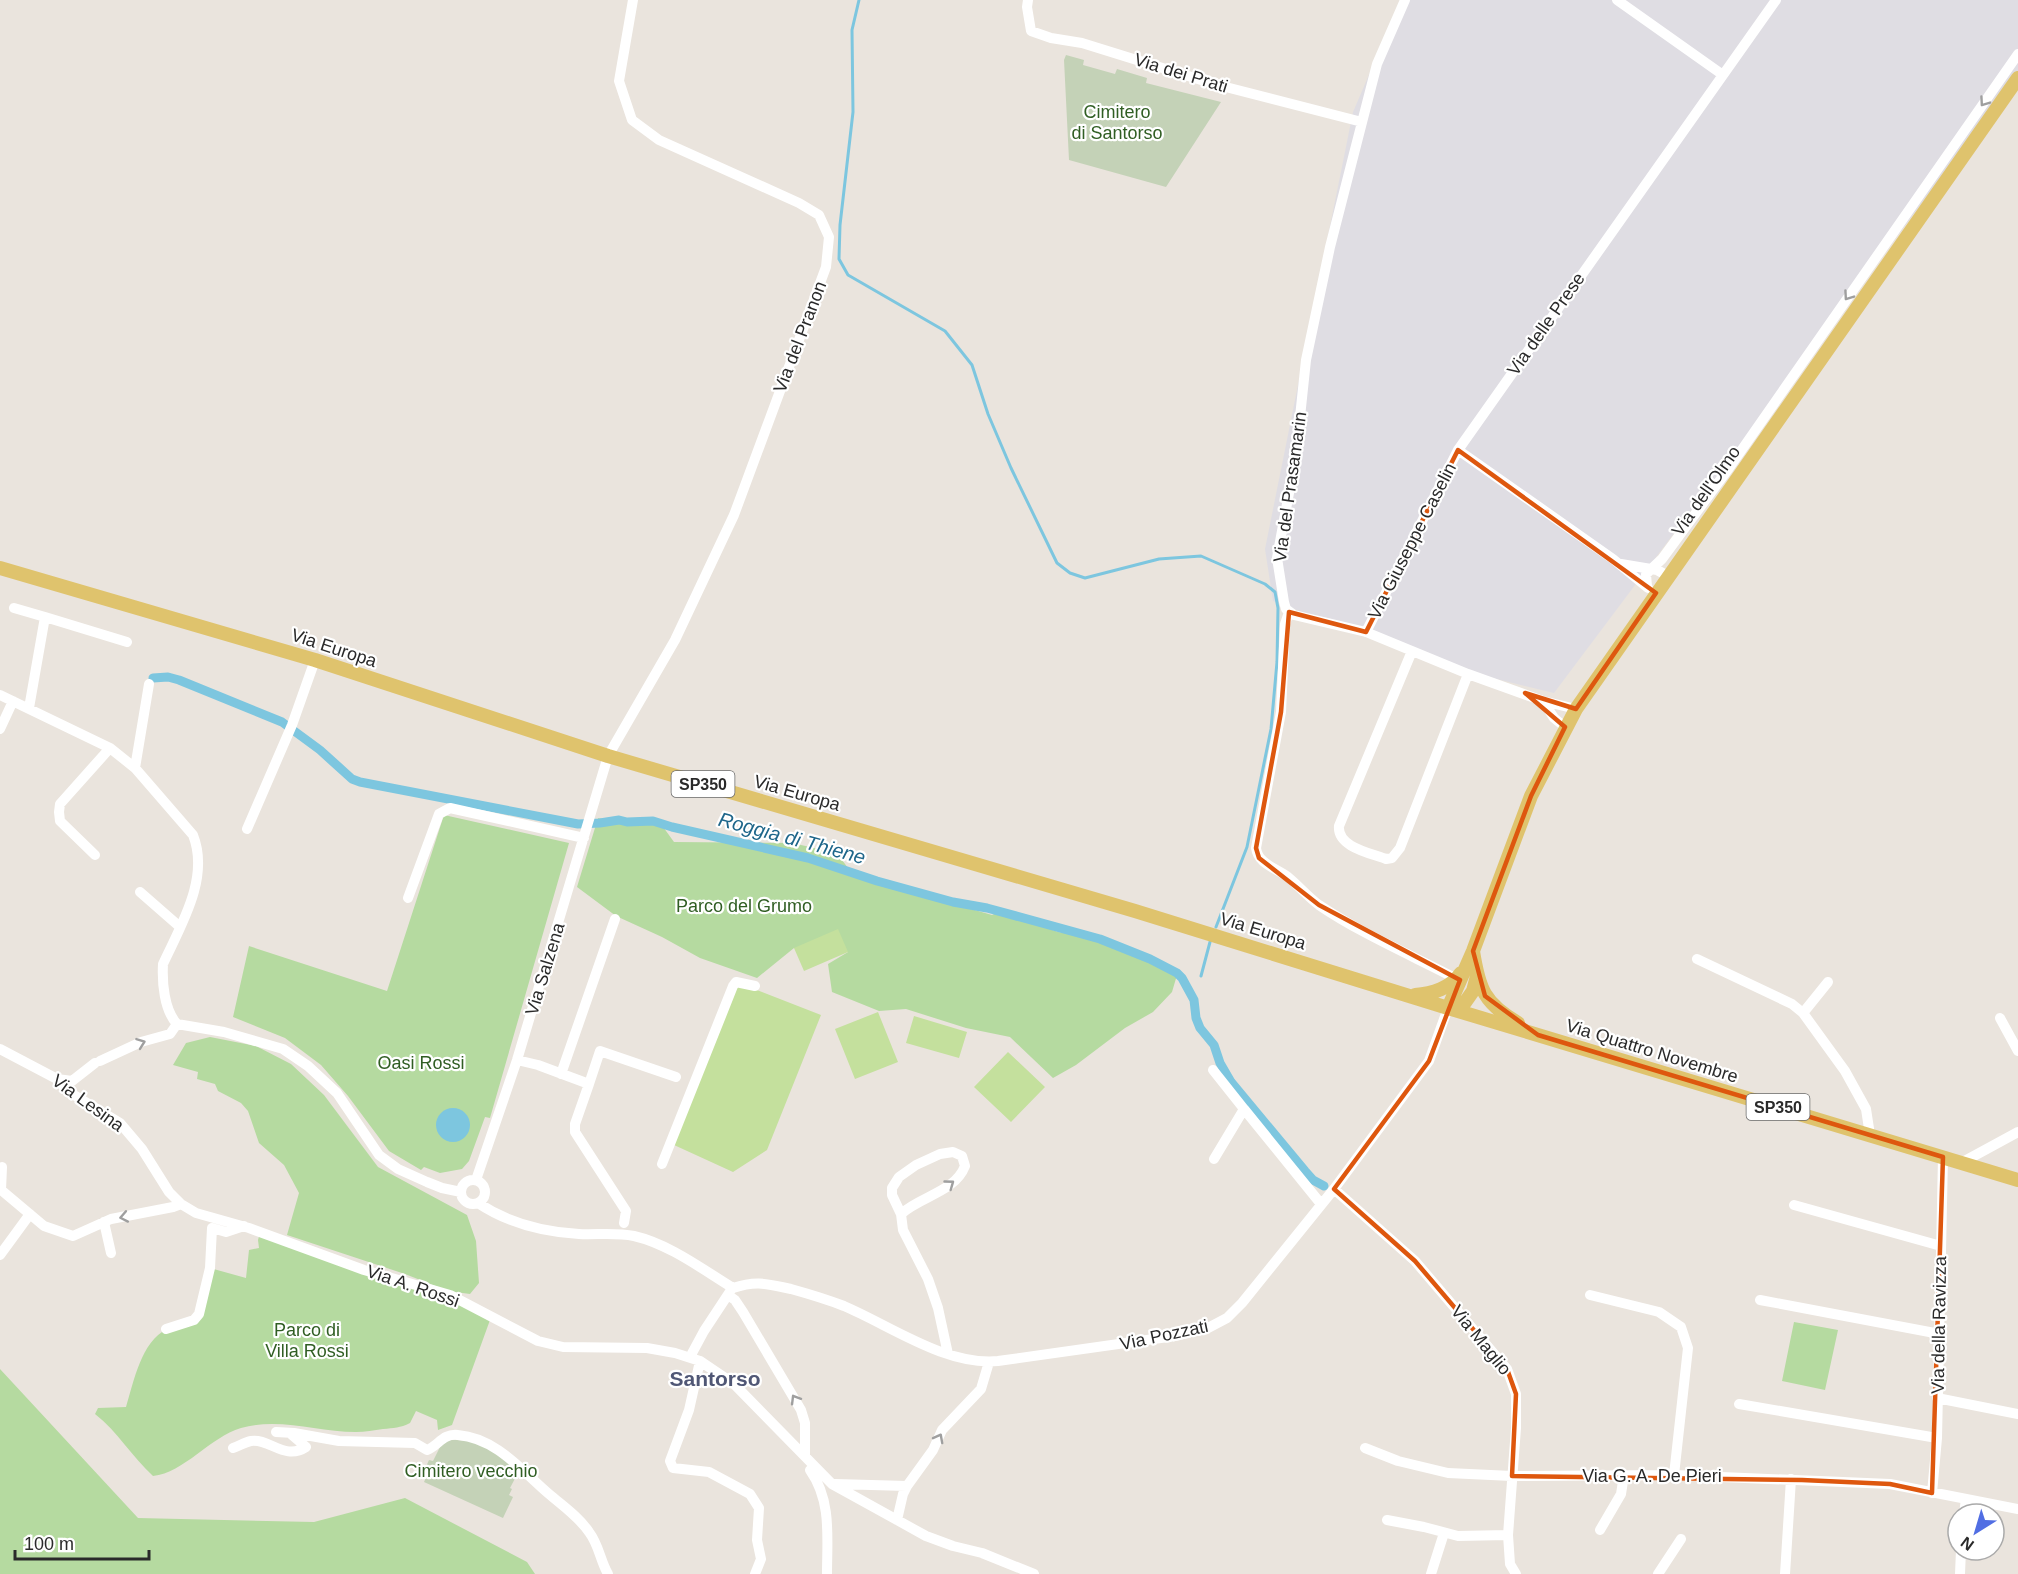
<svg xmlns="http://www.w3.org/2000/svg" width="2018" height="1574" viewBox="0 0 2018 1574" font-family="Helvetica,sans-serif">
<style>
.industrial{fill:#dfdde3}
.green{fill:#b5daa0}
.cemetery{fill:#c4d2b7}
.pitch{fill:#c4e09d}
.water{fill:#7dc6df}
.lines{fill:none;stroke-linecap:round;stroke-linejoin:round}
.stream{stroke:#7dc6df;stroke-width:3}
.canal{stroke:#7dc6df;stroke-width:9}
.minor{stroke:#fff;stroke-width:10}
.major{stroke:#dfc36d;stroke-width:14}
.oneway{stroke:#9f9f9f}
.marked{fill:none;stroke:#de570e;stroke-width:4.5;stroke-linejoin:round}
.labels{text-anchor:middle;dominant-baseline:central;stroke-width:4.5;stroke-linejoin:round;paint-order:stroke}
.shield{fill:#fff;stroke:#6a6a6a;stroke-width:1.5}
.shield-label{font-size:16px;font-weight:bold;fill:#2a2a2a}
.street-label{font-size:18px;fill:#2a2a2a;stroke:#fff}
.park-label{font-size:18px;fill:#305e23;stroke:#fff}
.water-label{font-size:20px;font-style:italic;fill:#1e668a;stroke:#fff}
.quarter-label{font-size:21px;font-weight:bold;fill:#505775;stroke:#fff}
</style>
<rect width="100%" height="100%" fill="#eae4dd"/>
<path class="industrial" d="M1401,0H2018V75L1554,693L1448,667L1273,601L1265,549L1353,112Z"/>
<path class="green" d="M444,815L569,843L490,1118L485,1117L469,1161L462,1169L440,1173L424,1167L421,1170L389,1151L348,1096L321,1065L285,1038L233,1017L249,946L387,991Z
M598,818L630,824H661L674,842L792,843L837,853L853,875L992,915L1001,911L1058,932L1080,935L1133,953L1170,970L1177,975L1172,992L1153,1012L1125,1028L1076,1065L1053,1078L1010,1037L966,1028L906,1009L879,1011L832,992L828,964L848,952L794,948L757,978L700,958L662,937L616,916L577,887Z
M210,1037L256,1046L291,1064L324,1095L378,1167L467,1215L476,1241L479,1283L470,1294L448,1291L405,1274L287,1235L299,1193L284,1165L259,1143L248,1111L241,1103L218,1091L215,1084L197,1079L198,1072L173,1065L186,1043Z
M260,1233L450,1295L490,1320L452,1425L438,1430L437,1420L416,1411L410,1423C400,1428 394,1428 383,1429C374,1430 365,1432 356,1432C317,1432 280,1417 241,1428C210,1437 184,1473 153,1476C132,1457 118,1432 95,1414L98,1408L126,1407C134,1381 141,1342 167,1329C175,1324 186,1323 195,1320L210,1268L246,1278L249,1250L259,1248L258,1240Z
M1794,1322L1838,1330L1825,1390L1782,1381Z
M0,1369L138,1518L314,1522L405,1498L527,1562L535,1574H0Z"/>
<path class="cemetery" d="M1066,55L1084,60L1083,65L1115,74L1117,69L1147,78L1146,83L1221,102L1166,187L1069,160L1064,60Z
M444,1439L481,1442L520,1469L510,1488L512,1489L509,1495L513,1497L503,1518L424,1482L428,1473L424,1471L429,1460L433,1461Z"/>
<path class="pitch" d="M838,929L848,952L804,971L794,948Z
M736,982L821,1015L767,1150L733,1172L674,1145Z
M878,1012L898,1062L855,1079L835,1029Z
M914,1016L967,1032L959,1058L906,1043Z
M1008,1052L1045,1087L1011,1122L974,1087Z"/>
<path class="water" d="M436 1125a17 17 0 1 1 34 0a17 17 0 1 1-34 0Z"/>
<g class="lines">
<path class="stream" d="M859,0L852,30L853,112L840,225L839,259L848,275L945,331L972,365L988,414L1011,468L1057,563L1070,573L1085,578L1159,559L1201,556L1265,584L1275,592L1278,608L1277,662L1271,729L1247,847L1216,927
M1201,976L1210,942"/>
<path class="canal" d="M153,678L168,677L179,680L282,722L320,750L352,779L360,782L578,824L600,823L619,820L627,822L653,821L672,827L808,858L877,881L953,902L987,908L1100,939L1150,959L1177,973L1182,978L1194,1000L1196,1018L1200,1028L1214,1045L1220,1063L1231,1082L1305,1171L1313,1180L1324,1186"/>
<path class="minor" d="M1028,0L1027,7L1031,31L1051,38L1082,43L1214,84L1362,122
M1405,0L1377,64L1330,247L1306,360L1296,455L1277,558L1284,602L1286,609L1294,615L1366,632L1468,674L1543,701L1576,709
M1617,0L1723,75
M1458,450L1613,559L1648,588
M1621,564L1657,570L1668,576
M1647,587L1646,574L1662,559L1729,468L2018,54
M14,608L45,617L29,708
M1289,612L1285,624L1281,712L1256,848C1258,864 1276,868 1288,877C1299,886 1308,897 1319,905C1360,933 1413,956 1457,979
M45,617L127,642
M1366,632L1458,450L1776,0
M1412,651L1339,826C1337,847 1370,853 1386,859L1392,858L1400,848L1468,674
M0,695L110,748L135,768L193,835C210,878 181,925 163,964C162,982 164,1010 177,1024
M1543,701L1554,718L1565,727
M0,729L13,701
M135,768L149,684
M247,829L292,725L315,660
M95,855L60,821L59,812L60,804L110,748
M140,892L180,927
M408,898L439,814L450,808L584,838
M1697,959L1792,1004L1803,1013
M1828,982L1803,1013L1845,1071L1866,1109L1870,1135
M2000,1018L2018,1051
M177,1024L224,1032L283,1049L308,1066L337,1093L379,1155L398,1169L427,1182L442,1188L461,1192
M0,1049L57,1079L69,1092L120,1123L142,1149L169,1192L181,1204L196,1213L249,1228L364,1270L450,1295L538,1341L563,1347L647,1348L675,1353L700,1361L734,1384L832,1484L926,1536L953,1546L982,1553L1034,1574
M517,1060L538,1065L589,1084L600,1051L676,1077
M100,1061L141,1042L170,1034L177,1024
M1213,1070L1244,1109
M561,1074L615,919
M57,1079L72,1081L95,1063
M589,1084L575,1124V1132L626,1211L624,1223
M1214,1159L1244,1109L1321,1204
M1961,1163L2018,1132
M662,1164L733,986L736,982L755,986
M461 1192a12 12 0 1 1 24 0a12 12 0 1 1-24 0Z
M476,1180L517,1060L608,756L675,640L734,515L826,267L829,237L819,215L799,203L659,140L632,120L619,81L633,0
M0,1189L44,1226L73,1236L111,1219L173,1207L181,1204
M1334,1189L1415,1261L1507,1369L1516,1394V1428L1508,1535L1510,1564L1516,1574
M1,1190L2,1167
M478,1203C508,1223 542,1232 579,1234C597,1235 615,1232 634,1236C669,1244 702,1269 733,1288
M1794,1205L1941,1246
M901,1214C921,1196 955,1192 965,1166L962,1156L953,1152L940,1154L916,1165L899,1177L892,1188V1195L901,1214L903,1230L928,1279L938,1308L948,1354
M104,1222L111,1253
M0,1255L30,1214
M733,1288C757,1280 767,1284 791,1289C809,1294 826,1299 844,1306C891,1326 946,1366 998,1361L1175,1336L1208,1328L1227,1318L1242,1303L1334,1189L1429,1061L1448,1008
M728,1295L735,1300L743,1312L801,1410L805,1423V1455
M1590,1295L1659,1312L1681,1327L1688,1348L1674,1475
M1760,1300L1940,1334
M166,1329L194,1320L199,1314L210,1268L212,1228L226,1232L244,1226
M690,1357L704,1331L731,1290
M700,1361L689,1410L670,1461L673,1468L709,1472L750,1494L759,1508L757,1540L761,1559L755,1574
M1937,1398L2018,1414
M1739,1404L1937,1438
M276,1432L294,1433
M233,1448C239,1446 245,1442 251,1441C269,1438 285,1461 306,1447L292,1435L294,1433L339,1441L415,1443L427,1450C438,1446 443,1433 458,1435C496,1438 522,1471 549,1494C563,1506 579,1517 589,1532C599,1545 600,1560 608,1574
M1365,1448L1398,1461L1448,1473L1512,1476L1674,1475L1890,1484L2018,1509
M810,1470C832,1501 827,1538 827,1574
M835,1484L907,1486
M1932,1493L1937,1438L1943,1157
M1964,1514L1966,1499
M897,1520L903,1494L907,1486L933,1450L942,1430L981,1389L989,1362
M1387,1520L1424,1527L1458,1536L1508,1535
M1600,1530L1621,1494L1624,1475
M1431,1574L1444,1533
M1658,1574L1681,1539
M1785,1574L1791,1479
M1960,1574L1961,1550"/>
<path class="major" d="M0,568L315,660L608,756L1135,911L1448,1008L2018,1180
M1473,951C1479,989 1484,1003 1518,1023
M1415,995C1432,994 1451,988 1461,973
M1448,1008L1473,951L1531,796L1576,709L2018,78
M1459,1011L1473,991L1477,976"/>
</g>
<defs><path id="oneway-chevron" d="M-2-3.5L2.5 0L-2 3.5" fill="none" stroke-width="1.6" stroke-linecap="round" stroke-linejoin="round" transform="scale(1.5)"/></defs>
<g class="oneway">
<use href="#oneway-chevron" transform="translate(1984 102) rotate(125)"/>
<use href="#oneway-chevron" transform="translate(1848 296) rotate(125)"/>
<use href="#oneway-chevron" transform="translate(141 1043) rotate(-20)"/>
<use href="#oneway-chevron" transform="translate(950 1184) rotate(-36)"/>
<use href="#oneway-chevron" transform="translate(124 1217) rotate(169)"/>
<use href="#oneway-chevron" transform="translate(795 1399) rotate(-121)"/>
<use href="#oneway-chevron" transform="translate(939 1438) rotate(-62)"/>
</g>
<path class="marked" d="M1458,450L1656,593L1576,709L1525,693L1565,727L1531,796L1473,951L1485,996L1538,1035L1943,1157L1932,1493L1890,1484L1802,1480L1512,1476L1516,1394L1507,1369L1415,1261L1334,1189L1429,1061L1460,980L1319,905L1259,858L1256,848L1281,712L1289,612L1366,632Z"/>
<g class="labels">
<g class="shield">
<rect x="671.5" y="771" width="63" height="26" rx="4.5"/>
<rect x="1746.5" y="1094" width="63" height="26" rx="4.5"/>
</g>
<g class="shield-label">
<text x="703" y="784">SP350</text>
<text x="1778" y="1107">SP350</text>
</g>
<g class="street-label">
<text transform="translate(1181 73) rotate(17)">Via dei Prati</text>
<text transform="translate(1546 324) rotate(-55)">Via delle Prese</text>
<text transform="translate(800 337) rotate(-69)">Via del Pranon</text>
<text transform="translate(1290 487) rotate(-82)">Via del Prasamarin</text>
<text transform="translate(1706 491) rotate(-55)">Via dell'Olmo</text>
<text transform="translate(1412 541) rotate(-63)">Via Giuseppe Caselin</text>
<text transform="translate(334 648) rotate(18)">Via Europa</text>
<text transform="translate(797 793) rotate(16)">Via Europa</text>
<text transform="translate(1263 931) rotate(17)">Via Europa</text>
<text transform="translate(545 969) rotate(-73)">Via Salzena</text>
<text transform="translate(1652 1051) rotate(17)">Via Quattro Novembre</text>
<text transform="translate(88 1103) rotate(36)">Via Lesina</text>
<text transform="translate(413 1286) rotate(19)">Via A. Rossi</text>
<text transform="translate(1939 1325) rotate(-89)">Via della Ravizza</text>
<text transform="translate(1164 1335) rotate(-12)">Via Pozzati</text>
<text transform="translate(1481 1340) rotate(51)">Via Maglio</text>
<text x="1652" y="1476">Via G. A. De Pieri</text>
</g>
<g class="park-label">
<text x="1117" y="112">Cimitero<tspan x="1117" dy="21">di Santorso</tspan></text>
<text x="744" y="906">Parco del Grumo</text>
<text x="421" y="1063">Oasi Rossi</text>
<text x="307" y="1330">Parco di<tspan x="307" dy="21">Villa Rossi</tspan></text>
<text x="471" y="1471">Cimitero vecchio</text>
</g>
<g class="water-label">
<text transform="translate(792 838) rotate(15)">Roggia di Thiene</text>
</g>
<g class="quarter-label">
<text x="715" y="1378">Santorso</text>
</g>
</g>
<g transform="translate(1976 1532) rotate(217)"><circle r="28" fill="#ffffff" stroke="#aaaaaa" stroke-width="1.5"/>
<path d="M0-4.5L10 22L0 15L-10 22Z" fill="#516ee3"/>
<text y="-9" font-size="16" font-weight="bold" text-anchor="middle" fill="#2a2a2a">N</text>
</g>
<path d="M15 1550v9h134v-9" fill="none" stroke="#2a2a2a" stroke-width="3"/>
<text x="24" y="1550" font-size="18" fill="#2a2a2a" stroke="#ffffff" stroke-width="4.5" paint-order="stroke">100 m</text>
</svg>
